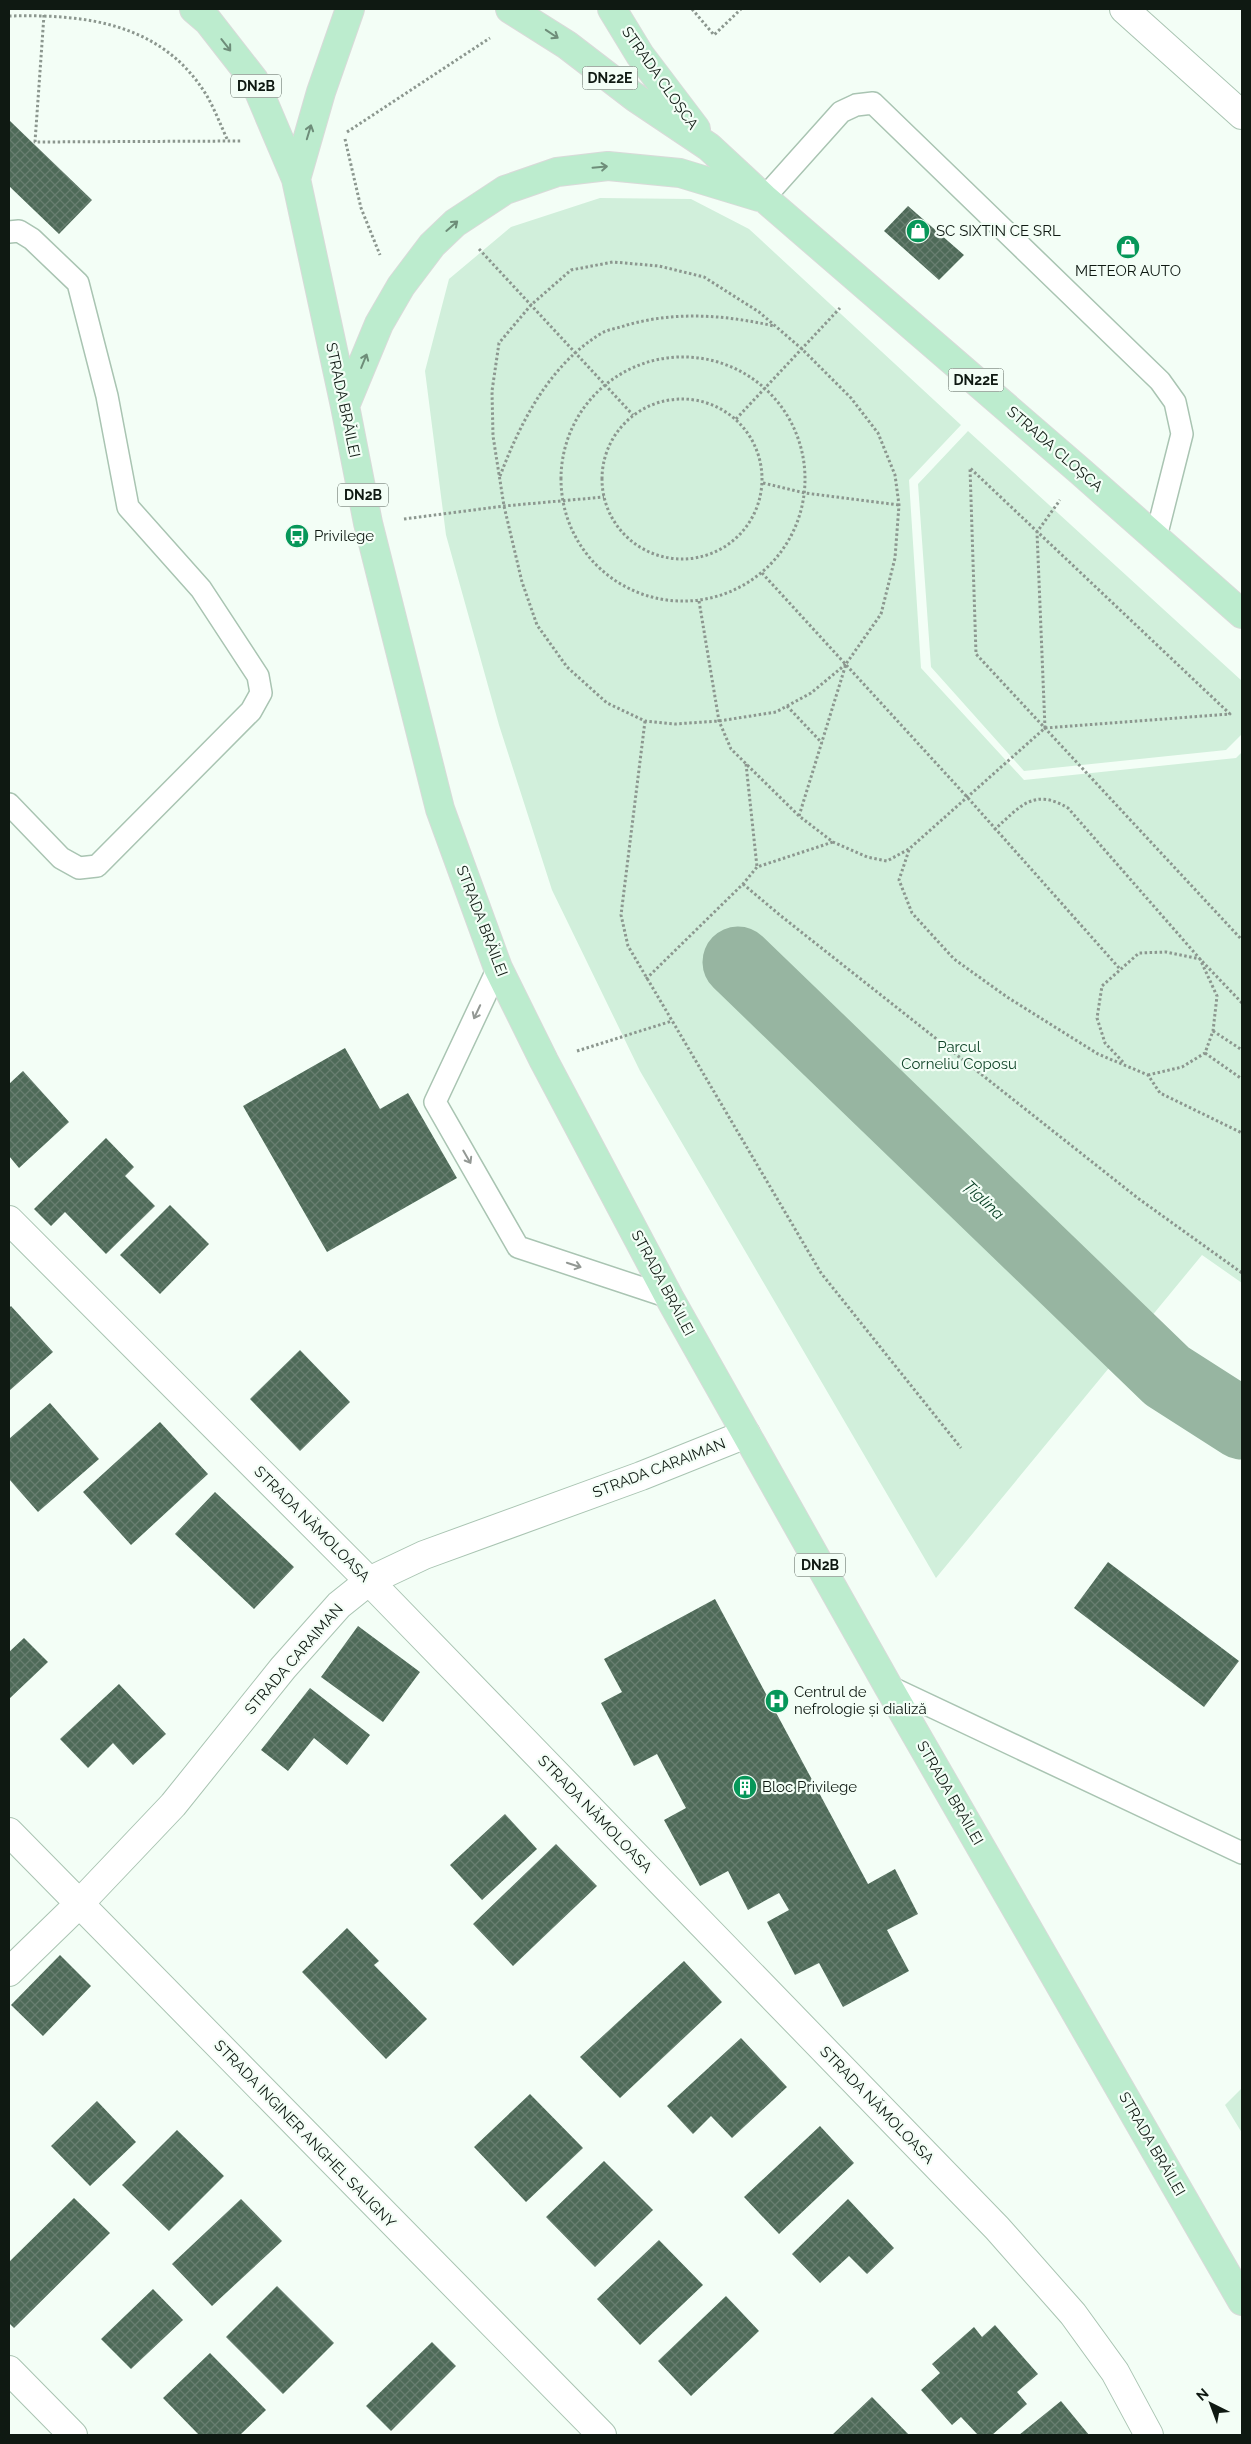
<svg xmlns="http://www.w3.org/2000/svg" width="1251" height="2444" viewBox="0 0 1251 2444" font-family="Raleway,sans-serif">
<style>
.green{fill:#d1efdb}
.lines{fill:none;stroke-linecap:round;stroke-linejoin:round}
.river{stroke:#97b5a1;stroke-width:71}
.building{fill:url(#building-cross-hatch)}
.service-casing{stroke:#a9c4b2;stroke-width:24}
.minor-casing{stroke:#a9c4b2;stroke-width:30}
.primary-casing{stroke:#d9dad9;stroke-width:30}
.path{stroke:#8c978f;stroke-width:3;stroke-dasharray:2.5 2.5;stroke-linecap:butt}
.service{stroke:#fff;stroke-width:21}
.minor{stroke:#fff;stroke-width:28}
.primary{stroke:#bcecce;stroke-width:28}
.oneway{stroke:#6e8d79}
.oneway2{stroke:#939894}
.labels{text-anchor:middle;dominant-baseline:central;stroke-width:4.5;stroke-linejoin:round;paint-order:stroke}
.shield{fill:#f3fef6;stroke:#535e56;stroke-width:1}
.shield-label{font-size:14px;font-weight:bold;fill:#0f1912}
.street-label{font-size:15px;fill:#0f1912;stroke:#f3fef6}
.poi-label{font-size:15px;fill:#0f1912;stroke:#f3fef6;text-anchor:start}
.park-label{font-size:15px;fill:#12462a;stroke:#f3fef6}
.water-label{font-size:16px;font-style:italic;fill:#033b20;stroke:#f3fef6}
</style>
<defs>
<pattern id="building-cross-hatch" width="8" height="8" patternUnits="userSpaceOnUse" patternTransform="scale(1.25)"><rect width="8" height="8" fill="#4e6a58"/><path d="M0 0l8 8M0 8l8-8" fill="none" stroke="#687e70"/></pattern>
</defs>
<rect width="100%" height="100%" fill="#f3fef6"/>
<path class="green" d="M600,198L691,199L749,229L961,425L909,480L921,668L1024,780L1236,758L1242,752V1283L1202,1255L936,1578L640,1071L552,890L499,725L446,535L425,371L449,279L511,227Z
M968,431L1242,681V734L1226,750L1024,771L931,667L918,484Z
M1242,2088V2133L1225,2105Z"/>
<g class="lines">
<path class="river" d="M738,962L1167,1376L1242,1424"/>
</g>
<path class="building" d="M9,120L92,200L59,234L9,186Z
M908,206L964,255L939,280L884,231Z
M345,1048L380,1109L408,1093L457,1178L327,1252L243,1106Z
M23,1071L69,1122L19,1168L9,1156V1084Z
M106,1138L134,1167L125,1176L155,1206L106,1254L65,1212L51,1226L34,1209Z
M170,1205L209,1244L160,1294L120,1255Z
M11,1306L53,1352L9,1391V1308Z
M300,1350L350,1402L300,1451L250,1399Z
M50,1403L99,1459L38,1512L9,1479V1439Z
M160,1422L208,1474L131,1545L83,1492Z
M215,1492L294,1567L254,1609L175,1534Z
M1108,1562L1239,1661L1204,1707L1074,1608Z
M715,1599L868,1884L895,1869L918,1914L887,1930L909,1971L843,2007L819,1963L795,1975L767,1922L789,1910L779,1893L748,1910L728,1871L700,1886L664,1820L686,1808L657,1754L634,1766L601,1703L622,1692L604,1659Z
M358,1626L420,1672L383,1722L321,1677Z
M24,1638L48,1662L9,1699V1652Z
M119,1684L166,1734L133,1765L113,1743L88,1768L60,1739Z
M310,1688L370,1735L347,1765L314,1738L288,1771L261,1750Z
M505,1814L537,1849L482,1900L450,1865Z
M556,1844L597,1886L513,1966L473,1924Z
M347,1928L379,1961L374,1965L427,2019L386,2059L302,1972Z
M60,1955L91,1986L43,2036L11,2005Z
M684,1961L722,2002L620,2098L580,2057Z
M741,2038L787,2087L732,2138L711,2116L693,2134L667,2106Z
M530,2094L583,2148L526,2202L474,2147Z
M97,2101L136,2142L90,2186L51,2146Z
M820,2126L854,2163L779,2234L744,2197Z
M177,2130L224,2176L169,2231L122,2185Z
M604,2161L653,2210L595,2267L546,2217Z
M74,2198L110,2233L14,2328L9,2323V2262Z
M241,2199L282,2241L212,2306L172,2264Z
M848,2199L894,2248L867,2274L849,2256L820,2283L792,2254Z
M659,2240L703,2285L640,2345L597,2299Z
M277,2286L334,2343L283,2394L226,2337Z
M153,2289L183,2320L131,2369L101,2339Z
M726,2296L759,2331L691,2396L658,2361Z
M995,2325L1038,2374L1017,2392L1027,2404L992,2435H978L961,2417L952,2425L921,2390L940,2373L932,2364L974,2327L982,2337Z
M432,2342L456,2366L391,2431L366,2406Z
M210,2353L266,2410L240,2435H199L163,2398Z
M872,2397L909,2435H832Z
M1061,2401L1089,2435H1019Z"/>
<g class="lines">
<g class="service-casing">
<path id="service" d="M764,198L841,112L856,105L873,103L1160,381L1175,402L1182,434L1156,537
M9,232L19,231L32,239L78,283L107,396L128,507L201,589L258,676L261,693L251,711L97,866L79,868L61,858L9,804
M498,968L435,1102L518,1247L669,1297
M888,1686L1242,1853"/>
</g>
<g class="minor-casing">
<path id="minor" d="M1124,9L1242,115
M9,1220L369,1581L997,2228L1073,2314L1115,2372L1149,2435
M9,1832L602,2435
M9,1972L79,1904L173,1805L283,1668L339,1605L369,1581L424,1555L641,1476L746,1434
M9,2370L73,2435"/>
</g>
<g class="primary-casing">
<path id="primary" d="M194,9L208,21L254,80L296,179L345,406L368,523L440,809L498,968L544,1061L669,1297L888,1686L1242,2301
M510,9L567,45L636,98L709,147L764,198L1080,471L1242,614
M612,9L640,55L696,129
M296,179L321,92L350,9
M345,406L379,324L401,286L432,245L455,223L505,190L557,172L608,166L680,173L759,197"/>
</g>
<path class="path" d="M692,9L714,35L741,9
M44,15L35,142L242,141
M9,16C86,14 163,23 207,96C215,110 221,126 228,141
M347,132L490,38
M345,139L361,208L380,255
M479,249L633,415
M561 479a122 122 0 1 1 244 0a122 122 0 1 1-244 0Z
M602 479a80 80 0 1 1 160 0a80 80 0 1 1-160 0Z
M736,419L840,308
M500,476C521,421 550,364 602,333C609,329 619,328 627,325C676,311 725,315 774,326
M763,483L805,493L899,505
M404,519L504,506L604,497
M762,573L968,798L1120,969
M699,601L719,721L731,749L799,816L833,842L867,857L887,861L909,849L1045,728L1037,532L1060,500
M787,706L822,743
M645,721L621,915L628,946L821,1273L961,1448
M1045,728L1230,714L970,468L976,654L1242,940
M746,764L757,867
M799,816L846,664L881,614L895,558L899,505L895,475L878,433L851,398L802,349L759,312L704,277L659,266L613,262L571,270L531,305L499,343L492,391L493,436L504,506L522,582L537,625L567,667L607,703L645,721L675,724L719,721L776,712L811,693L846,664
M994,830C1020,807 1033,787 1068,808L1200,959L1242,1003
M909,850L899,880L912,913L954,959L1007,997L1098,1054L1148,1075L1160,1093L1242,1133
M743,884L781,916L1139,1199L1242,1273
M646,979L743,884L757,867L833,842
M1213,1031L1242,1050
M577,1051L672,1021
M1205,1053L1242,1079
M1123,1062L1105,1043L1097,1018L1102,986L1139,953L1166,952L1200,959L1217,996L1213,1031L1205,1053L1182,1067L1148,1075"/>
<use href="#service" class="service"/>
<use href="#minor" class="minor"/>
<use href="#primary" class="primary"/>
</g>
<defs><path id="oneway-shaft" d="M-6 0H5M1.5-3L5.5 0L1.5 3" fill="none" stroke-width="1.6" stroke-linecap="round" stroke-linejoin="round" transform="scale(1.25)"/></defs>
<g class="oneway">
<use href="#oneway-shaft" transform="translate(552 34) rotate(34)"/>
<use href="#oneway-shaft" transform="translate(226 45) rotate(52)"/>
<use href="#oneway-shaft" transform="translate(309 132) rotate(-73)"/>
<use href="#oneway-shaft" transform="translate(600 167) rotate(-5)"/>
<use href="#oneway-shaft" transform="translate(452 226) rotate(-41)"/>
<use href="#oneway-shaft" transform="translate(364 361) rotate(-68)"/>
</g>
<g class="oneway2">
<use href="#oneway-shaft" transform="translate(477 1012) rotate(115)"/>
<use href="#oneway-shaft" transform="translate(467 1157) rotate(60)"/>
<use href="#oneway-shaft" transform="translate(574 1265) rotate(18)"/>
</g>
<defs>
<g id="shop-disc" transform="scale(1.25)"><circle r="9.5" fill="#069759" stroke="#f3fef6"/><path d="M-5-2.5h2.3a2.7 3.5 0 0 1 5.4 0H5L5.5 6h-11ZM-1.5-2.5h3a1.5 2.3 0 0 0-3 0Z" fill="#fff"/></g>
<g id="bus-disc" transform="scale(1.25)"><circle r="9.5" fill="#069759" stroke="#f3fef6"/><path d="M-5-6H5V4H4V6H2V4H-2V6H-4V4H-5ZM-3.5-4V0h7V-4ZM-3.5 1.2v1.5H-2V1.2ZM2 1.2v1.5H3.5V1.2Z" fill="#fff"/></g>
<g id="hospital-disc" transform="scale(1.25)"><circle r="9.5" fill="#069759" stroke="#f3fef6"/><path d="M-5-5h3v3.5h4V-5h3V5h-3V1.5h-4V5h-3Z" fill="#fff"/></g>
<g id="building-disc" transform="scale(1.25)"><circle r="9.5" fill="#069759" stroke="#f3fef6"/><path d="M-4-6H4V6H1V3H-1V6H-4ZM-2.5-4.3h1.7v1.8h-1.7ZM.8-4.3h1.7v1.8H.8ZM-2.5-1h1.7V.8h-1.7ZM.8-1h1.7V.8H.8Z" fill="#fff"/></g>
</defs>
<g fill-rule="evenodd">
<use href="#shop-disc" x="918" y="231"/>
<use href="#shop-disc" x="1128" y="247"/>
<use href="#bus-disc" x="297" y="536"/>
<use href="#hospital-disc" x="777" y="1701"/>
<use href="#building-disc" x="745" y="1787"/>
</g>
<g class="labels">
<g class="shield">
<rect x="582.5" y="66.5" width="55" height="23" rx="4"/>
<rect x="231" y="74.5" width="50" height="23" rx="4"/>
<rect x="948.5" y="368.5" width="55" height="23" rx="4"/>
<rect x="338" y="483.5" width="50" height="23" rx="4"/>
<rect x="795" y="1553.5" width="50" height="23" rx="4"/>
</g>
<g class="shield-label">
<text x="610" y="78">DN22E</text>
<text x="256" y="86">DN2B</text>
<text x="976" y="380">DN22E</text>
<text x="363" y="495">DN2B</text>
<text x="820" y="1565">DN2B</text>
</g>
<g class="street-label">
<text transform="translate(660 78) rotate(55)">STRADA CLOȘCA</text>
<text transform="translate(343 400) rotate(78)">STRADA BRĂILEI</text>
<text transform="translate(1055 449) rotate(41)">STRADA CLOȘCA</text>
<text transform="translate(482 921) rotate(69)">STRADA BRĂILEI</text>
<text transform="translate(663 1283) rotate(62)">STRADA BRĂILEI</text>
<text transform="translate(659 1468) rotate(-21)">STRADA CARAIMAN</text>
<text transform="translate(312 1524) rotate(45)">STRADA NĂMOLOASA</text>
<text transform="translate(294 1659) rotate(-49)">STRADA CARAIMAN</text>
<text transform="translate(950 1793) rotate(60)">STRADA BRĂILEI</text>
<text transform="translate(595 1814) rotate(46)">STRADA NĂMOLOASA</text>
<text transform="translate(877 2105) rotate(46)">STRADA NĂMOLOASA</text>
<text transform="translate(305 2134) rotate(46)">STRADA INGINER ANGHEL SALIGNY</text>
<text transform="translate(1152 2144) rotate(60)">STRADA BRĂILEI</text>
</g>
<g class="poi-label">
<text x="936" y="231">SC SIXTIN CE SRL</text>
<text x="1128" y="271" text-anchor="middle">METEOR AUTO</text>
<text x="314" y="536">Privilege</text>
<text x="794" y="1692">Centrul de<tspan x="794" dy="17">nefrologie și dializă</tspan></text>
<text x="762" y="1787">Bloc Privilege</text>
</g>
<g class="park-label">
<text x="959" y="1047">Parcul<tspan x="959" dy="17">Corneliu Coposu</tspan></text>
</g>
<g class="water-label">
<text transform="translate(984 1200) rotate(44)">Țiglina</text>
</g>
</g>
<rect width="1251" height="2444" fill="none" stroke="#0f1912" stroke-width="20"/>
<g transform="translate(1211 2404) rotate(318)" stroke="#f3fef6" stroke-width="4" paint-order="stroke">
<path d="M0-4L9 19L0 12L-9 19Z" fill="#0f1912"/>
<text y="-8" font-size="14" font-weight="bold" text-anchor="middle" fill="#0f1912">N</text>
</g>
</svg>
